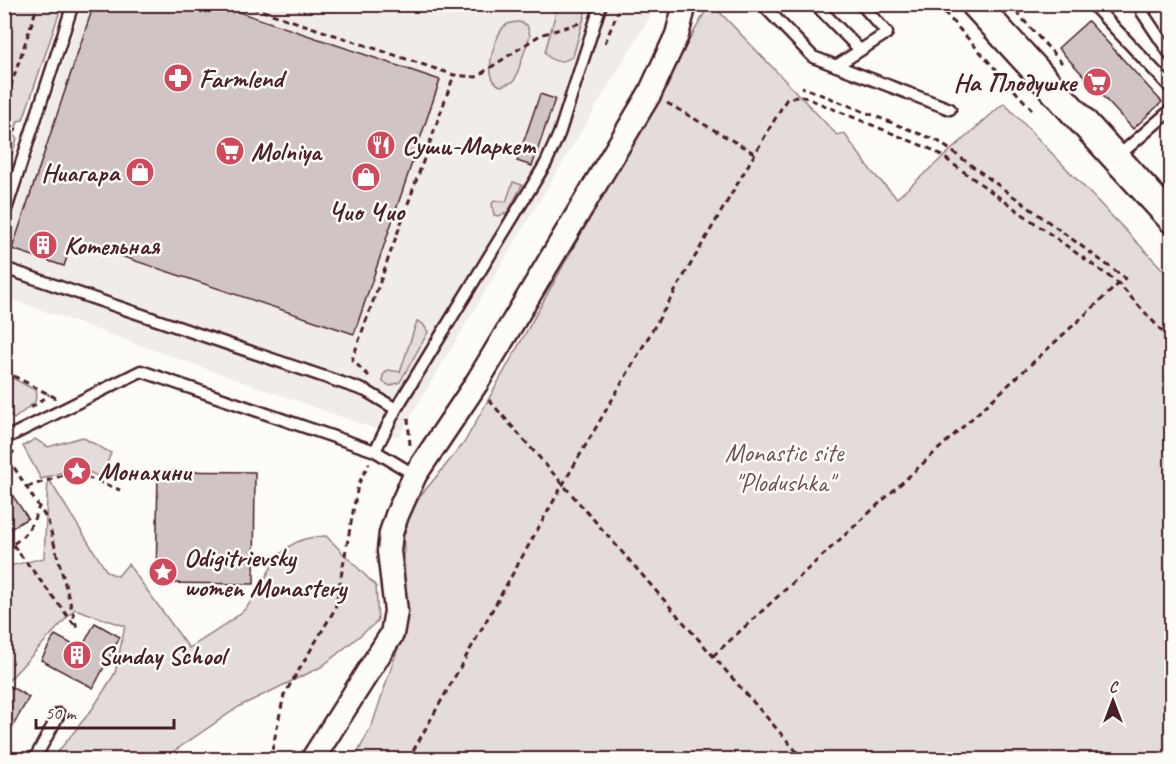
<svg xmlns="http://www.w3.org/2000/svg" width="1176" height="764" viewBox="0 0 1176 764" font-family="Caveat,sans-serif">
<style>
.built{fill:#f0ece8}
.green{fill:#e3dcda;stroke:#967e82;stroke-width:1.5}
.building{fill:#d0c5c4;stroke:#4a1f2b;stroke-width:1.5}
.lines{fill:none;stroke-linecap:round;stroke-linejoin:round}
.service-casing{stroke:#4a1f2b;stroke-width:15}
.minor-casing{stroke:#4a1f2b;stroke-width:27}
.tertiary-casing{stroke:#4a1f2b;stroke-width:32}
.path{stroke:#4a1f2b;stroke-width:3;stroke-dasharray:6 4.5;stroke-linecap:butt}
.service{stroke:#fdfcf7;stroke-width:10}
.minor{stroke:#fdfcf7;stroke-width:22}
.tertiary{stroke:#fdfcf7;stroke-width:27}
.labels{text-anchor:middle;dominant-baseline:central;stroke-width:5;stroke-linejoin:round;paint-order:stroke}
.poi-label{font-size:26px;font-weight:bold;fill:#4a1f2b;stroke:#fdfcf7;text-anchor:start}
.park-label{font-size:26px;fill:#704e57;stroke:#fdfcf7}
</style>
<rect width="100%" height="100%" fill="#fdfcf7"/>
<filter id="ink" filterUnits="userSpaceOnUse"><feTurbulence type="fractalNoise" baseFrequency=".0167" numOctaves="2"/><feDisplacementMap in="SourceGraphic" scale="12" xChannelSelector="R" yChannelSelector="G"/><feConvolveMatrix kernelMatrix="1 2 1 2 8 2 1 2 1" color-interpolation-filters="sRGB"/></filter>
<g filter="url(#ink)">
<path class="built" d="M82,5H657L398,437L5,297V242Z"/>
<path class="green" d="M4,5H62L23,120L18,121L14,135L17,139L5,177Z
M558,5H582L585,14L573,56C563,64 551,63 545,52Z
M709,5H713L837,135L844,133L872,172L897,198L1004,103L1171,278V759L354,760L372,725L406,624L403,517L464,443Z
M519,22L527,25L530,35L516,77L513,82L501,86C482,79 493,42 502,29C506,23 512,22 519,22Z
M513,182L522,185L508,212L499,216L494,215L492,204L495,200L506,202Z
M417,321L423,324L428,332L400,382L390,386L383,382V375L388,370L400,372Z
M5,374L37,391L35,402L14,419L5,410Z
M82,437L111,453L101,478L79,467L41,479L23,446L35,439L48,447Z
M48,478L107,572L118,576L128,564L189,648C205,638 234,621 246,608C274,574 271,538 326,536L376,586L378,621L321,667L240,706L173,752L172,759H55L57,753L93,708L115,673L125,626L75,609L8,681L4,671L5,567L44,558Z"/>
<path class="building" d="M94,4H215L440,80L354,334L73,240L64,266L12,249Z
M1088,21L1162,102L1133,129L1058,48Z
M540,94L555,99L532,166L517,161Z
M158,471L255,472L254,584L156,583Z
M4,483L28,518L4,533Z
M95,623L120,637L93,688L41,660L55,635L81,649Z
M4,683L29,697L4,742Z"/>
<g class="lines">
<g class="service-casing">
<path id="service" d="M762,4L813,57L950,109
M815,4L860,50
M1092,4L1172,89
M1151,4L1142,12L1172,57
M836,66L887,33L861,4
M1116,158L1172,109
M4,216L73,4
M4,268L366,391L396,409L546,163L559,134L601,4
M4,439L141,371L375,451L415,475
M375,451L396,409
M34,760L59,714"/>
</g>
<g class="minor-casing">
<path id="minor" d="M312,760L392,634L396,611L389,551L391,533L397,515L415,475L476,384L650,93L677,35L685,4"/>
</g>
<g class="tertiary-casing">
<path id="tertiary" d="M975,4L1172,219"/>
</g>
<path class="path" d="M242,4L454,75L476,77L540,35L580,23
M937,4L1034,112
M1009,4L1062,63
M605,43L618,11
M667,103L754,153
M4,107L38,4
M4,126L17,130
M4,371L56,398
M369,376L352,360L454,75
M489,400L804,760
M31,408L49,394
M408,418L410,445
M27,487L73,472L120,490
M13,545L77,628L48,521L8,458L14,451
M4,548C24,541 33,525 39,506
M4,622L7,638
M713,656L1125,278L938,141L802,87
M270,760L284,695L335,609L358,485L369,463
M408,760L562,486L786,100L799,95L935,151L1118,283L1172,342"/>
<use href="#service" class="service"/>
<use href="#minor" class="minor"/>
<use href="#tertiary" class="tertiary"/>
</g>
</g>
<defs>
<g id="pharmacy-disc" transform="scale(1.5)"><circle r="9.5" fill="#d1495b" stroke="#fdfcf7"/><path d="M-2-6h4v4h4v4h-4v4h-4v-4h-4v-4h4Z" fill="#fff"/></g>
<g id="supermarket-disc" transform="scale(1.5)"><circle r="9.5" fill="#d1495b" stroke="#fdfcf7"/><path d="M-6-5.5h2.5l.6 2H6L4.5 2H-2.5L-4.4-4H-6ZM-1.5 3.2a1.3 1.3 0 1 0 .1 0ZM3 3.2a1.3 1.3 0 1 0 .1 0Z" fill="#fff"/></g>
<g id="restaurant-disc" transform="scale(1.5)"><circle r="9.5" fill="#d1495b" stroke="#fdfcf7"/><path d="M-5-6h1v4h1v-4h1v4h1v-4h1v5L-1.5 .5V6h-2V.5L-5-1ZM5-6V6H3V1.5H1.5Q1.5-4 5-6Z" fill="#fff"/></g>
<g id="shop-disc" transform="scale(1.5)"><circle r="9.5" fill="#d1495b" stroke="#fdfcf7"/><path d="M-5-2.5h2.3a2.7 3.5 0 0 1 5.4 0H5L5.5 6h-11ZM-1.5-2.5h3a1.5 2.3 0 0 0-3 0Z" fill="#fff"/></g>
<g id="building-disc" transform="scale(1.5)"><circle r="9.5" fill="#d1495b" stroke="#fdfcf7"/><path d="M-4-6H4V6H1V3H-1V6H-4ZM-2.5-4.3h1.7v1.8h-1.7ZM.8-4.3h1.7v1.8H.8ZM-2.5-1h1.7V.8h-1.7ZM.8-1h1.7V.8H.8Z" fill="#fff"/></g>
<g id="sight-disc" transform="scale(1.5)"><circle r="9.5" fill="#d1495b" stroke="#fdfcf7"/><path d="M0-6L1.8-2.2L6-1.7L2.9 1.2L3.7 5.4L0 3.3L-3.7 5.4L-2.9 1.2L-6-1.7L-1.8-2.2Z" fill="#fff"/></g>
</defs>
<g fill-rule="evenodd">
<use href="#pharmacy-disc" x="178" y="78"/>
<use href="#supermarket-disc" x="1097" y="82"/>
<use href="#restaurant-disc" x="381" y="145"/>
<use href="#supermarket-disc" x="230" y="151"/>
<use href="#shop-disc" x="140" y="172"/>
<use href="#shop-disc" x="366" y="177"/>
<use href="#building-disc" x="43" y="245"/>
<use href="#sight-disc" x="77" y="471"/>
<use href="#sight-disc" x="163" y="572"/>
<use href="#building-disc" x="77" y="655"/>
</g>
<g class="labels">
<g class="poi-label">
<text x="199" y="78">Farmlend</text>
<text x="1076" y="82" text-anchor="end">На Плодушке</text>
<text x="402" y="145">Суши-Маркет</text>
<text x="251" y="151">Molniya</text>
<text x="119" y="172" text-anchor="end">Ниагара</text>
<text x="366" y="211" text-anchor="middle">Чио Чио</text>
<text x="64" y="245">Котельная</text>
<text x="98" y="471">Монахини</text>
<text x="184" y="557">Odigitrievsky<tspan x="184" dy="30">women Monastery</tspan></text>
<text x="98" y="655">Sunday School</text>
</g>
<g class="park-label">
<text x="784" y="452">Monastic site<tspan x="784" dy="30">"Plodushka"</tspan></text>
</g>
</g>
<rect width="1176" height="764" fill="none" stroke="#fdfcf7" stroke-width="24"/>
<rect x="12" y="12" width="1152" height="740" fill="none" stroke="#4a1f2b" stroke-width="2" filter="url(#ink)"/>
<g transform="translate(1113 701)" stroke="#fdfcf7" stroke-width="4.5" paint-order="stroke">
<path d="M0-4.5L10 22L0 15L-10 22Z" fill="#4a1f2b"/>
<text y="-9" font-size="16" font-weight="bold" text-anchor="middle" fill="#4a1f2b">С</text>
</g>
<path d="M36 719v9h138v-9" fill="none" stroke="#4a1f2b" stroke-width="3"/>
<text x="45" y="719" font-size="18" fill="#4a1f2b" stroke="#fdfcf7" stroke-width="4.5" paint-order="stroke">50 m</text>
</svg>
